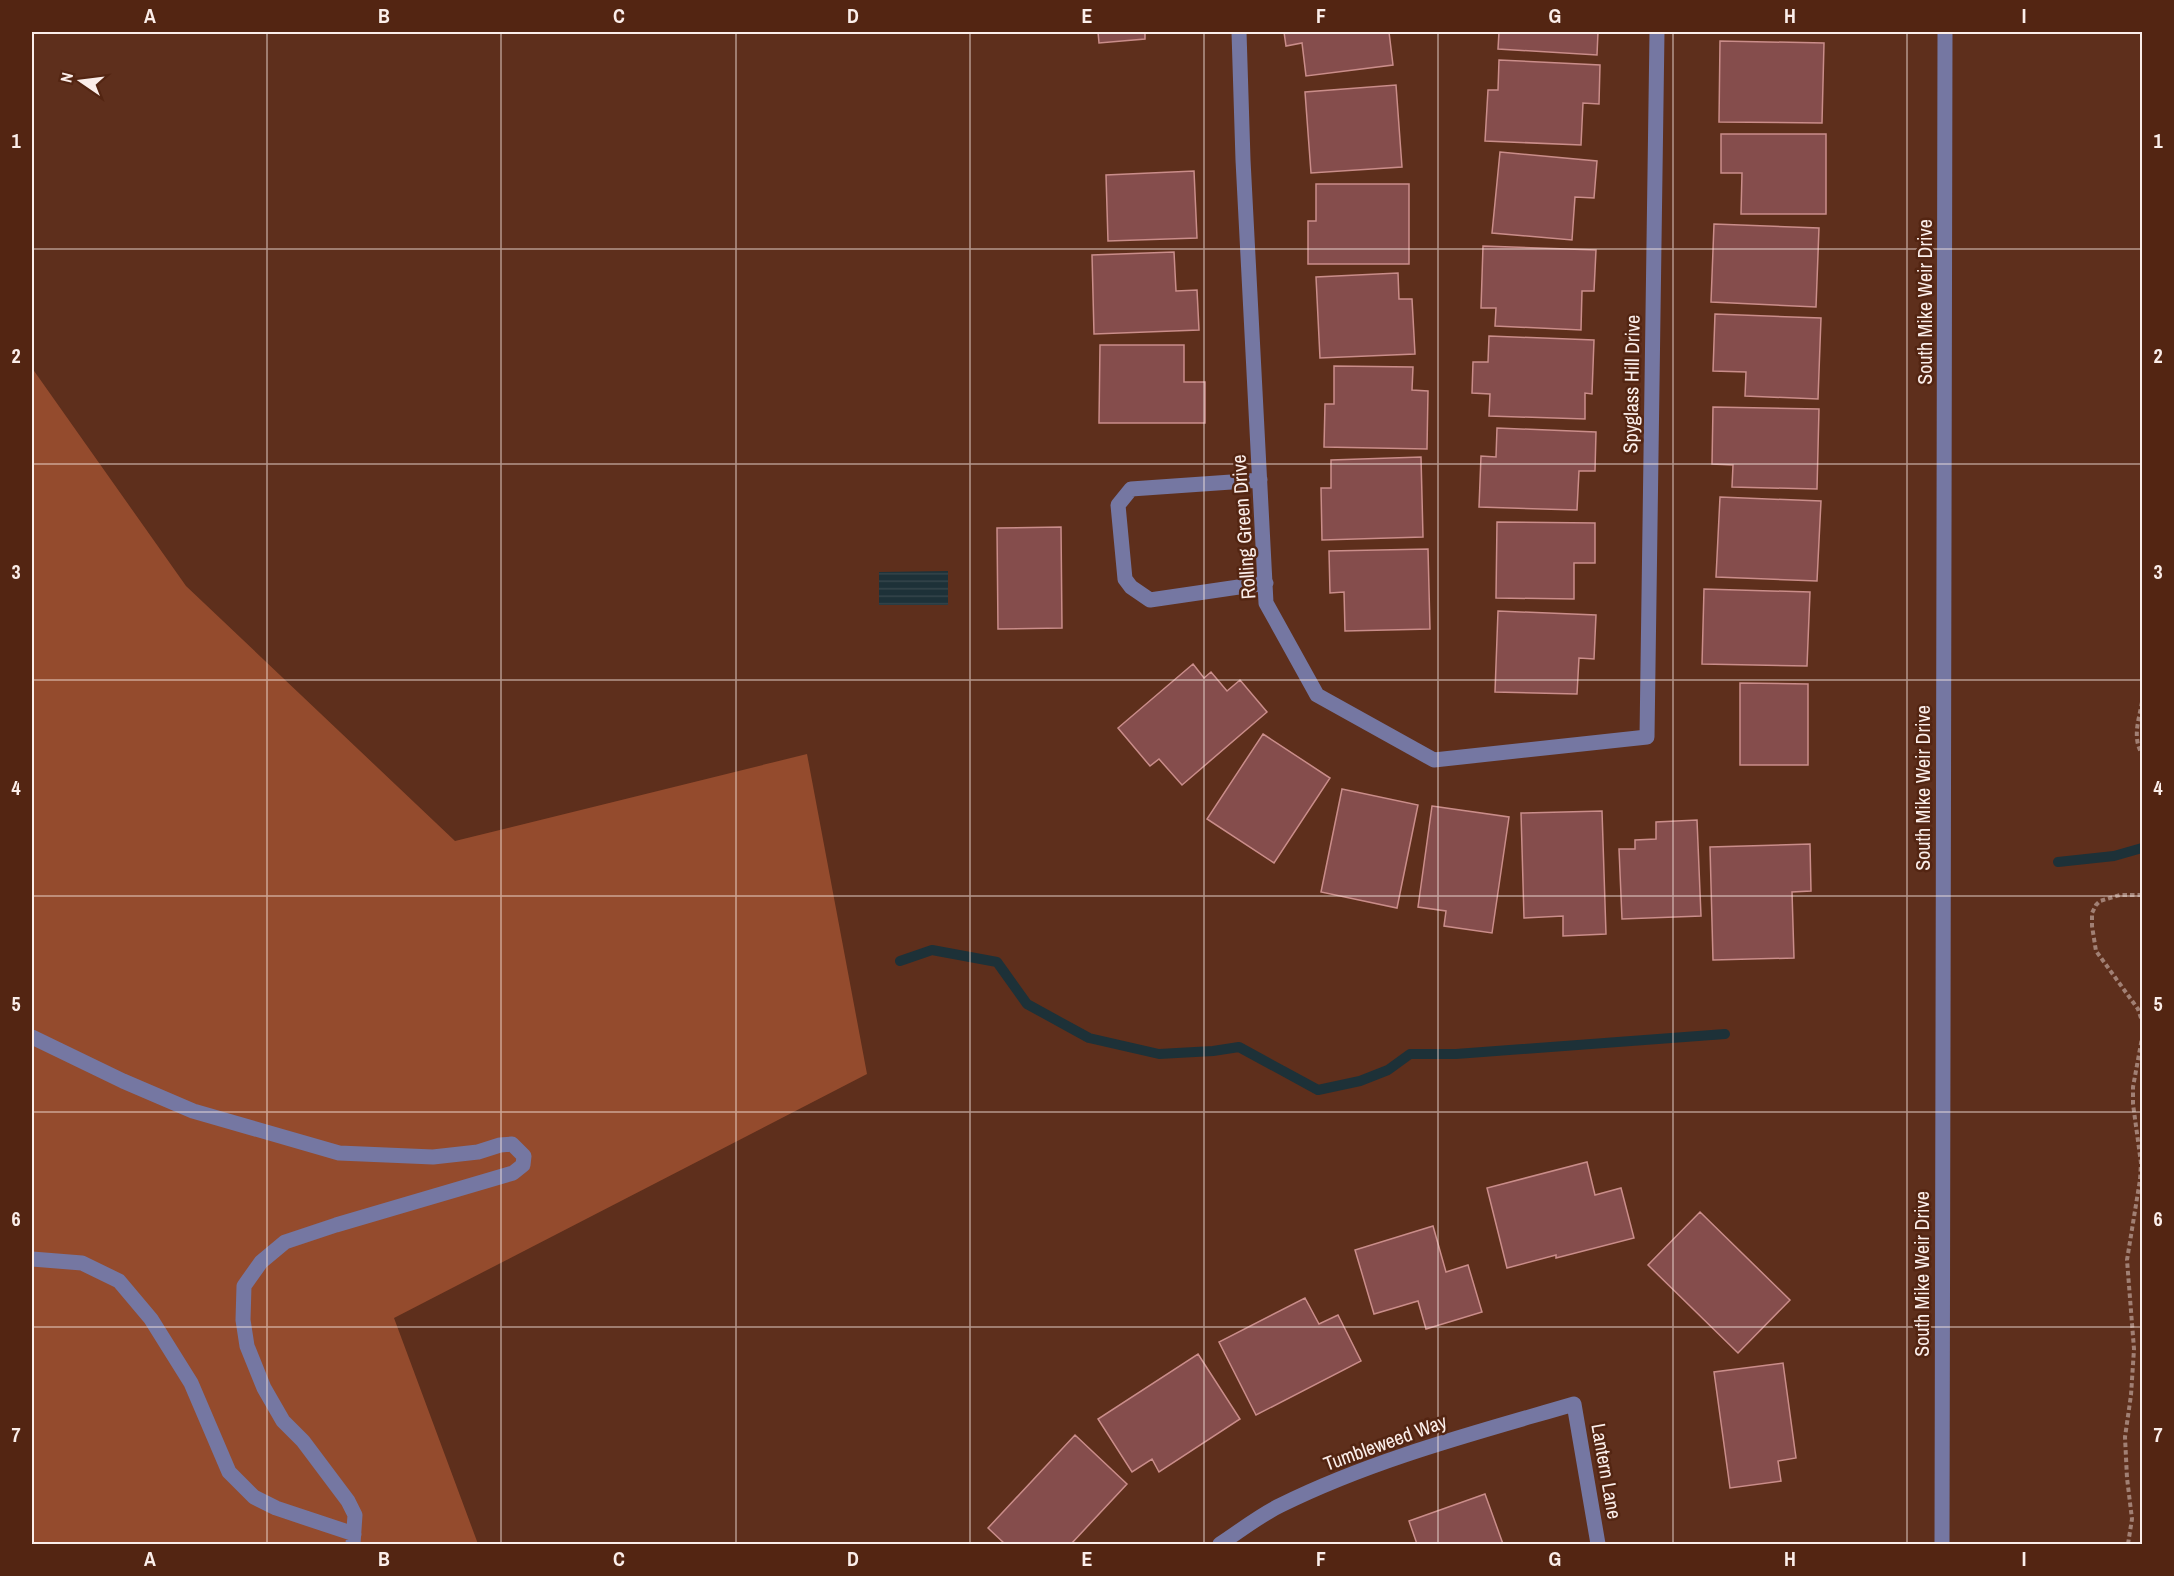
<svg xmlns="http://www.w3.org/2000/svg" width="2174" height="1576" viewBox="0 0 2174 1576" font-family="'Archivo Narrow',sans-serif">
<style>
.grass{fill:#944b2d}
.water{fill:url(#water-rules)}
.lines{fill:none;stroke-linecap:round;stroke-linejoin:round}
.stream{stroke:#1d3138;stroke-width:10}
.building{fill:#854d4c;stroke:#ca8d8a;stroke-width:1.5}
.path{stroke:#a18074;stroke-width:4;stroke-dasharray:4.5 3;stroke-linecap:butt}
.minor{stroke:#7577a2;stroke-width:15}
.grid{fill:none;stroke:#fbeeea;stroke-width:1.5;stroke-opacity:0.55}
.labels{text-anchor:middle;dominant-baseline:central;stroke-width:5;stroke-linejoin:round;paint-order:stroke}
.street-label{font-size:20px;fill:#fbeeea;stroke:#532512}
.neatline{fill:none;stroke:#fbeeea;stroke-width:2}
.grid-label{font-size:20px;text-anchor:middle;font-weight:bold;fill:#fbeeea}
</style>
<defs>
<pattern id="water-rules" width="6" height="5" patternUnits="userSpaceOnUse" patternTransform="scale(1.5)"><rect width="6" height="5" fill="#1d3138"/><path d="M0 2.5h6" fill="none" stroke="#34454b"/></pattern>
</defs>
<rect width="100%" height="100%" fill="#5e2f1c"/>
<path class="grass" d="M32,368L186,586L455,841L807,754L867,1074L394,1318L478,1544H32Z"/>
<path class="water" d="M948,571V605H879V572Z"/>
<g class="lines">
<path class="stream" d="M2058,862L2114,856L2142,848
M900,961L932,950L997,962L1027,1004L1089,1038L1159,1054L1213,1051L1239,1047L1318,1090L1360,1081L1388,1070L1410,1054H1456L1725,1034"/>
</g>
<path class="building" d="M1098,32H1145V39L1099,43Z
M1284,32H1389L1393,65L1306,76L1302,43L1286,46Z
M1499,32H1598L1597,55L1498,49Z
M1720,41L1824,43L1822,123L1719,122Z
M1499,60L1600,65L1599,104L1583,103L1581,145L1485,141L1488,90H1498Z
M1396,85L1402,167L1311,173L1305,92Z
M1721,134H1826V214H1741L1742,173H1721Z
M1500,152L1597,161L1594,198L1575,197L1572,240L1492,233Z
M1194,171L1197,238L1108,241L1106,175Z
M1316,184H1409V264H1308V221H1316Z
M1714,224L1819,228L1816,307L1711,302Z
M1483,246L1596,250L1594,291H1582L1581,330L1495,326L1496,308H1481Z
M1174,252L1176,291L1197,290L1199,330L1094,334L1092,255Z
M1398,273L1399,299H1412L1415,354L1320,358L1316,277Z
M1715,314L1821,318L1818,399L1745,396L1746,372L1713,371Z
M1489,336L1594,340L1592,394L1585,393V419L1489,416L1490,394L1472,393L1473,362H1488Z
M1100,345H1184V382H1205V423H1099Z
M1334,366L1413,367L1412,390L1428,391L1427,449L1324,447L1325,404H1334Z
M1713,407L1819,409L1817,489L1732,487L1733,465L1712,464Z
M1497,428L1596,432L1595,471H1579L1577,510L1479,507L1481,456L1496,457Z
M1421,457L1423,537L1322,540L1321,488H1331V460Z
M1720,497L1821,501L1817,581L1716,577Z
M1497,522L1595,523V563H1574V599L1496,598Z
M1061,527L1062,628L998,629L997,528Z
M1428,549L1430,629L1345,631L1344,592L1330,593L1329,551Z
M1704,589L1810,592L1807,666L1702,664Z
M1498,611L1596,615L1594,659L1579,658L1577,694L1495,692Z
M1193,664L1204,678L1211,672L1227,691L1240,680L1267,712L1182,785L1159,759L1150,766L1118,728Z
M1740,683L1808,684V765H1740Z
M1263,734L1330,778L1274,863L1207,819Z
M1342,789L1418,805L1397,908L1321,892Z
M1432,806L1509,817L1492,933L1444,926L1446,911L1418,907Z
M1602,811L1606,934L1563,936V916L1524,918L1521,813Z
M1697,820L1701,916L1622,919L1619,849H1635V840L1656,839V822Z
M1810,844L1811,891L1792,892L1794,958L1713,960L1710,847Z
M1587,1162L1595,1195L1621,1188L1634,1238L1556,1258V1255L1507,1268L1487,1188Z
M1700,1212L1790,1300L1738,1353L1648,1265Z
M1433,1226L1446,1272L1468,1265L1482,1312L1426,1329L1418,1301L1374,1314L1355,1250Z
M1305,1298L1319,1324L1338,1315L1361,1361L1256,1415L1219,1342Z
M1198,1354L1240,1419L1159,1472L1152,1459L1132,1472L1098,1419Z
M1783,1363L1796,1458L1778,1461L1781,1481L1730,1488L1714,1372Z
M1075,1435L1127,1484L1071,1544H1005L988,1528Z
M1485,1494L1503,1544H1417L1409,1521Z"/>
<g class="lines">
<path class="path" d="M2142,702C2139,720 2132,737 2142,754
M2142,895H2120L2100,901L2096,905L2092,913V926L2096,951L2138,1009L2142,1021
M2128,1544L2132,1519L2127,1478L2125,1437L2131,1395L2134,1349L2127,1260L2140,1180L2141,1163L2133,1104V1087L2142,1038"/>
<path class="minor" d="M1239,32L1243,160L1266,603L1317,695L1434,760L1647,737L1657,32
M1260,480L1131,489L1118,505L1125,579L1131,587L1150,600L1266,583
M32,1037L123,1081L193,1111L339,1153L433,1157L478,1152L500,1145L512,1144L524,1156L523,1165L513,1173L336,1225L285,1242L261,1262L244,1286L243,1320L247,1346L264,1388L283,1421L303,1441L348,1501L355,1515L353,1544
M32,1259L82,1263L119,1281L151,1319L191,1383L229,1472L254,1497L276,1508L354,1534
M1220,1544C1240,1531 1260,1515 1281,1505C1374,1459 1475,1433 1574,1404L1598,1544
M1942,1544L1945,32"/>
</g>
<path class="grid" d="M267,32V1544M501,32V1544M736,32V1544M970,32V1544M1204,32V1544M1438,32V1544M1673,32V1544M1907,32V1544M32,249H2142M32,464H2142M32,680H2142M32,896H2142M32,1112H2142M32,1327H2142"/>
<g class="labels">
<g class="street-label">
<text transform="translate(1924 302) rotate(-90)">South Mike Weir Drive</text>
<text transform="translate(1631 384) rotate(-89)">Spyglass Hill Drive</text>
<text transform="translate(1243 527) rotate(-94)">Rolling Green Drive</text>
<text transform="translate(1922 788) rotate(-90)">South Mike Weir Drive</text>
<text transform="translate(1921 1274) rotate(-90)">South Mike Weir Drive</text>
<text transform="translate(1385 1442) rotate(-20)">Tumbleweed Way</text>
<text transform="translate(1607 1471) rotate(80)">Lantern Lane</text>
</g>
</g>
<rect width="2174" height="1576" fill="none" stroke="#532512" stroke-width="66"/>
<g transform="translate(81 81) rotate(284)" stroke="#532512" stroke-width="4.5" paint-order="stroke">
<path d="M0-4.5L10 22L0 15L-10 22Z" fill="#fbeeea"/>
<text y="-9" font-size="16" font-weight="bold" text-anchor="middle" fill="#fbeeea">N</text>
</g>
<rect x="33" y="33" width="2108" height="1510" class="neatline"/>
<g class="grid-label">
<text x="150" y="23">A</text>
<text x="384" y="23">B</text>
<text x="619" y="23">C</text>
<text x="853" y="23">D</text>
<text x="1087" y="23">E</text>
<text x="1321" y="23">F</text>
<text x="1555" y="23">G</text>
<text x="1790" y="23">H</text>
<text x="2024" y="23">I</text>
<text x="16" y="148">1</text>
<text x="2158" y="148">1</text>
<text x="16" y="363">2</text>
<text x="2158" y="363">2</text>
<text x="16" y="579">3</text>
<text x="2158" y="579">3</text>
<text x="16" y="795">4</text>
<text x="2158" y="795">4</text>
<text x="16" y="1011">5</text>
<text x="2158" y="1011">5</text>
<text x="16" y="1226">6</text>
<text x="2158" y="1226">6</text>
<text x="16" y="1442">7</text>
<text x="2158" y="1442">7</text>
<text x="150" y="1566">A</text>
<text x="384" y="1566">B</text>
<text x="619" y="1566">C</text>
<text x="853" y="1566">D</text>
<text x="1087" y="1566">E</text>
<text x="1321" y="1566">F</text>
<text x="1555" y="1566">G</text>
<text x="1790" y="1566">H</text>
<text x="2024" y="1566">I</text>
</g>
</svg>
